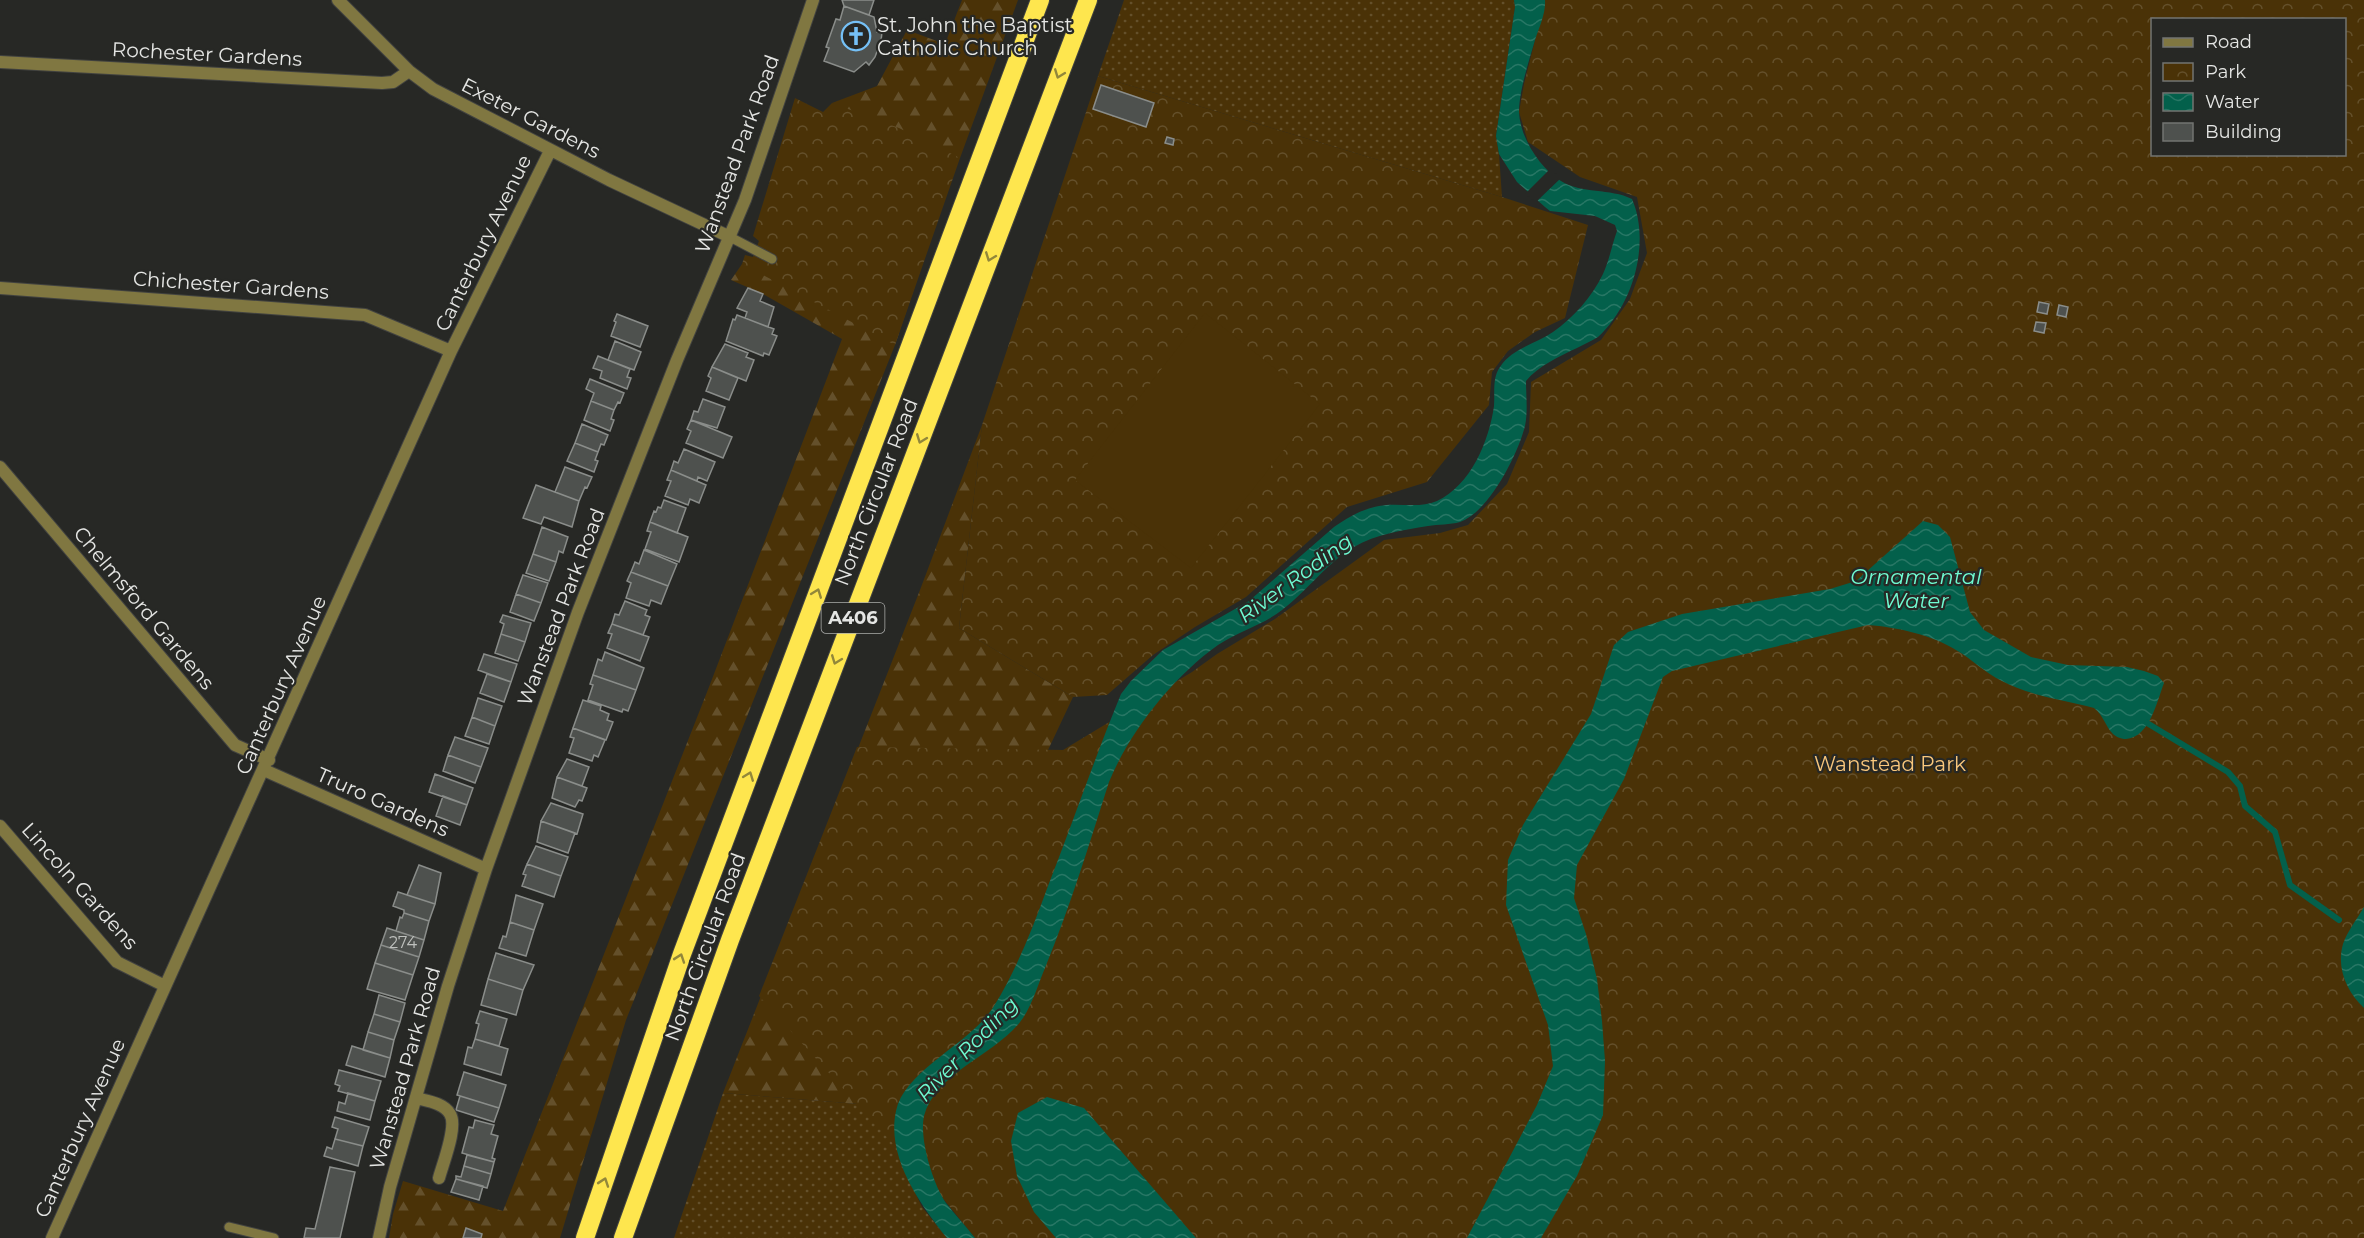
<svg xmlns="http://www.w3.org/2000/svg" width="2364" height="1238" viewBox="0 0 2364 1238" font-family="Montserrat,sans-serif">
<style>
.grass{fill:url(#grass-dots)}
.forest{fill:url(#forest-firs)}
.park{fill:url(#park-crowns);fill-rule:evenodd}
.pitch{fill:#4a3207}
.water{fill:url(#water-waves)}
.pier{fill:#272825}
.lines{fill:none;stroke-linecap:round;stroke-linejoin:round}
.stream{stroke:#03604b;stroke-width:6}
.building{fill:#4e514e;stroke:#8a8d8a;stroke-width:1.5}
.lane-casing{stroke:#424340;stroke-width:11}
.street-casing{stroke:#424340;stroke-width:14}
.highway-casing{stroke:#424340;stroke-width:20}
.lane{stroke:#807741;stroke-width:9}
.street{stroke:#807741;stroke-width:12}
.highway{stroke:#fee64e;stroke-width:18}
.oneway{stroke:#92873a}
.labels{text-anchor:middle;dominant-baseline:central;stroke-width:4.5;stroke-linejoin:round;paint-order:stroke}
.number-label{font-size:16px;fill:#bfc1be}
.shield{fill:#272825;stroke:#acadab;stroke-width:1.5}
.shield-label{font-size:18px;font-weight:bold;fill:#e5e6e4}
.poi-label{font-size:20px;fill:#e5e6e4;stroke:#272825;text-anchor:start}
.street-label{font-size:20px;fill:#e5e6e4;stroke:#272825}
.park-label{font-size:20px;fill:#f9c77c;stroke:#272825}
.water-label{font-size:21px;font-style:italic;fill:#6ffbd2;stroke:#272825}
</style>
<defs>
<pattern id="grass-dots" width="8" height="8" patternUnits="userSpaceOnUse" patternTransform="scale(1.5)"><rect width="8" height="8" fill="#4a3207"/><path d="M2 2h.1M6 6h.1" fill="none" stroke="#64502b" stroke-width="1.8" stroke-linecap="round"/></pattern>
<pattern id="forest-firs" width="22" height="20" patternUnits="userSpaceOnUse" patternTransform="scale(1.5)"><rect width="22" height="20" fill="#4a3207"/><path d="M5 1l3.5 6h-7zM16 11l3.5 6h-7z" fill="#64502b"/></pattern>
<pattern id="park-crowns" width="20" height="18" patternUnits="userSpaceOnUse" patternTransform="scale(1.5)"><rect width="20" height="18" fill="#4a3207"/><path d="M2 6a3 3 0 1 1 6 0M12 15a3 3 0 1 1 6 0" fill="none" stroke="#64502b"/></pattern>
<pattern id="water-waves" width="16" height="10" patternUnits="userSpaceOnUse" patternTransform="scale(1.5)"><rect width="16" height="10" fill="#03604b"/><path d="M0 5q4-4 8 0t8 0" fill="none" stroke="#287765"/></pattern>
</defs>
<rect width="100%" height="100%" fill="#272825"/>
<path class="grass" d="M1124,0H1514L1515,7L1496,136L1499,154L1502,197L1098,76Z
M723,1093L896,1107L903,1167L922,1207L947,1238H674Z"/>
<path class="forest" d="M962,0H1018L960,158L922,155L832,103L877,86L907,30L945,44Z
M952,176L895,345L626,1020L560,1238H389L393,1214L403,1181L503,1211L709,687L842,339L763,294L731,280L742,264L768,268Z
M982,425L959,628L1073,697L1033,782L896,1107L723,1093L920,590Z"/>
<path class="park" d="M1545,0H2364V1238H975L945,1201L759,996L857,747L1063,750L1192,672L1217,654L1275,619L1384,540L1440,533L1468,525L1507,484L1529,432L1531,382L1601,340L1630,299L1647,253L1637,197L1580,177L1528,142L1519,112L1524,84ZM2152,20H2344V154H2152Z
M1098,76L1502,197L1588,225L1565,318L1535,332L1508,351L1492,372L1489,405L1427,482L1347,507L1246,597L1195,627L1153,655L1107,695L1073,697L959,628L982,425Z
M795,98L823,112L832,103L899,128L960,158L895,345L742,264L745,255L753,257L759,241L753,236Z"/>
<path class="pitch" d="M1205,313L1320,404L1191,568L1075,480Z"/>
<path class="water" d="M1514,0H1545C1546,13 1539,28 1535,40C1529,61 1519,91 1519,112C1520,138 1540,168 1561,181C1581,194 1610,188 1632,199C1651,243 1633,305 1598,337C1592,341 1584,344 1577,348C1560,356 1538,366 1526,381C1526,395 1528,412 1525,426C1518,454 1489,512 1460,522C1450,525 1438,524 1428,526C1403,530 1376,534 1354,547C1329,561 1306,592 1282,610C1263,625 1239,631 1218,645C1173,677 1130,731 1109,782C1089,845 1070,907 1045,968C1038,984 1033,1003 1023,1018C999,1054 936,1071 924,1116C919,1139 933,1184 946,1203C955,1215 966,1226 975,1238H947C920,1204 886,1157 896,1111C904,1070 972,1043 994,1006C1017,969 1033,927 1048,886C1073,822 1095,757 1121,694L1131,681L1163,650L1249,601L1334,527C1347,518 1362,509 1379,506C1397,502 1419,509 1437,501C1471,485 1489,441 1494,406C1495,393 1492,378 1500,367C1512,348 1536,344 1553,332C1573,318 1592,297 1603,274C1609,261 1612,245 1617,231L1615,225L1595,216L1550,211L1545,207L1517,182L1499,154L1496,136L1515,7Z
M1923,521L1938,525L1950,537L1970,612L1984,630L2031,657L2068,665L2127,667L2144,671L2158,676L2164,683C2157,701 2150,737 2126,739C2122,739 2116,737 2113,734C2105,726 2104,716 2094,708C2064,700 2030,696 2002,681C1985,673 1972,659 1956,650C1932,635 1897,627 1868,625L1672,671L1663,677L1624,779L1577,865L1574,898L1586,934L1597,979L1602,1021L1605,1061L1603,1115L1577,1176L1541,1238H1467L1537,1105L1553,1066L1548,1025L1506,905L1508,860L1523,825L1591,714L1614,645L1628,632L1682,614L1830,589L1856,581Z
M2364,907V1008C2347,992 2336,968 2343,944C2347,932 2357,919 2364,907Z
M1047,1097L1084,1108L1196,1238H1056L1034,1212L1017,1176L1011,1141L1018,1113Z"/>
<path class="pier" d="M1550,169L1561,178L1536,202L1525,194Z"/>
<g class="lines">
<path class="stream" d="M2147,723L2228,772L2240,786L2245,806L2275,832L2290,885L2339,920"/>
</g>
<path class="building" d="M842,0H874L869,15L844,6Z
M844,6L874,17L877,32H882L881,41L875,57L869,65L866,62L854,72L824,61L829,48L826,47L836,19L840,20Z
M1101,85L1154,103L1146,127L1093,109Z
M1167,137L1174,139L1173,145L1165,143Z
M748,288L763,294L760,301L774,307L768,327L745,318L747,312L737,308Z
M2039,302L2049,304L2047,314L2037,312Z
M2059,305L2068,307L2066,317L2057,315Z
M617,314L648,326L640,347L611,336L616,322L614,321Z
M737,315L774,329L772,334L777,336L769,355L764,353L763,356L726,341L733,319L735,320Z
M2036,322L2046,323L2044,333L2034,331Z
M615,341L641,352L634,370L608,360Z
M725,344L748,353L746,357L754,360L746,381L712,367Z
M598,356L630,369L627,377L631,378L627,389L600,378L602,371L593,368Z
M712,367L738,378L729,400L706,391L711,378L708,376Z
M590,379L624,393L620,403L618,402L614,410L591,401L594,393L586,389Z
M703,399L725,407L717,428L691,420L694,411L698,412Z
M591,401L614,410L611,419L614,420L610,431L584,420Z
M691,420L732,437L723,458L686,443L691,431L687,429Z
M582,424L608,435L604,445L601,444L598,452L575,443Z
M575,443L598,452L595,460L598,461L594,472L567,461Z
M684,449L715,462L707,481L698,477L697,481L671,470L674,461L678,463Z
M565,467L592,477L587,488L585,487L579,501L555,492Z
M671,470L706,485L699,503L690,499L688,505L665,496L671,481L667,480Z
M536,485L579,501L572,527L544,517L541,524L523,518Z
M664,500L686,508L677,533L650,522L654,511L656,512L658,507L661,508Z
M650,522L688,537L679,562L645,549L651,532L647,531Z
M542,527L568,537L563,553L559,551L556,562L533,554Z
M644,550L677,564L668,586L631,572L635,562L639,564Z
M533,554L556,562L549,581L526,573Z
M631,572L668,586L661,604L651,600L649,606L626,598L631,583L627,581Z
M523,575L548,583L541,603L516,594Z
M516,594L541,603L534,621L510,612Z
M625,601L647,610L645,615L650,617L643,635L612,624L615,614L619,615Z
M503,615L531,623L525,642L501,634L504,624L500,622Z
M612,624L649,637L640,661L607,648L612,634L608,633Z
M501,634L525,642L518,661L495,653Z
M605,652L644,668L636,690L593,675L598,659L602,661Z
M484,654L517,664L511,682L478,670Z
M487,674L511,682L504,702L480,693Z
M593,675L636,690L628,711L623,709L622,712L588,700L593,685L590,684Z
M478,698L502,706L495,726L472,717Z
M583,700L601,706L600,710L609,714L607,720L613,722L606,740L573,728Z
M472,717L495,726L489,744L465,736Z
M573,728L605,740L598,757L594,755L592,761L569,753L574,738L570,737Z
M455,737L488,748L481,767L448,755Z
M448,755L481,767L475,783L443,771Z
M567,759L589,767L582,786L557,777Z
M435,774L473,788L467,805L429,792Z
M557,777L587,788L582,801L579,800L575,807L552,798Z
M443,796L467,805L460,825L436,816Z
M551,803L583,814L577,834L541,821Z
M541,821L575,833L568,853L537,842Z
M536,846L568,857L561,876L527,864Z
M527,864L561,876L554,897L522,886L526,875L523,874Z
M419,865L441,873L435,904L407,895Z
M398,892L435,904L429,921L404,913V910L393,906Z
M516,895L543,904L534,930L510,922Z
M404,913L429,921L424,940L396,931L400,917L402,918Z
M510,922L534,930L526,956L499,948L503,936L506,937Z
M387,928L424,940L419,957L381,945Z
M381,945L419,957L413,975L375,963Z
M496,953L534,965L523,990L488,979Z
M375,963L413,975L405,1000L367,989Z
M488,979L523,990L516,1015L481,1005Z
M379,995L405,1003L400,1022L374,1014Z
M480,1011L507,1019L499,1046L475,1039L479,1024L476,1023Z
M374,1014L400,1022L394,1040L368,1032Z
M368,1032L394,1040L390,1058L363,1050Z
M475,1039L508,1049L501,1075L464,1064L468,1047L472,1048Z
M352,1046L390,1058L385,1077L346,1065Z
M339,1070L381,1081L375,1101L338,1091L340,1086L335,1084Z
M464,1072L506,1085L499,1108L457,1095Z
M348,1093L375,1101L370,1120L337,1111L339,1102L345,1104Z
M460,1096L499,1108L494,1122L456,1110Z
M335,1117L369,1127L363,1146L335,1139L338,1129L332,1127Z
M475,1120L494,1125L491,1134L498,1136L492,1158L495,1159L494,1162L462,1153L469,1127L473,1128Z
M335,1139L363,1146L358,1166L324,1156L327,1147L332,1149Z
M467,1155L494,1162L491,1174L464,1166Z
M464,1166L491,1174L487,1188L456,1179V1176L461,1177Z
M330,1167L355,1172L340,1238H304L306,1228L315,1229Z
M456,1179L483,1186L479,1200L451,1192Z
M466,1228L482,1234L481,1238H463Z"/>
<g class="lines">
<g class="lane-casing">
<path id="lane" d="M730,237L772,259
M229,1227L274,1238"/>
</g>
<g class="street-casing">
<path id="street" d="M338,0L409,71L433,89L609,180L730,237
M0,62L382,83L393,82L409,71
M0,288L365,315L451,351
M0,467L235,745L269,760
M264,770L486,869
M0,826L117,962L165,986
M416,1098C427,1101 444,1103 450,1114C458,1126 443,1163 439,1178
M52,1238L451,351L550,151
M379,1238L390,1187L448,986L486,869L578,612L677,360L745,200L813,0"/>
</g>
<g class="highway-casing">
<path id="highway" d="M585,1238L682,954L1040,0
M623,1238L730,940L1088,0"/>
</g>
<use href="#lane" class="lane"/>
<use href="#street" class="street"/>
<use href="#highway" class="highway"/>
</g>
<defs><path id="oneway-chevron" d="M-2-3.5L2.5 0L-2 3.5" fill="none" stroke-width="1.6" stroke-linecap="round" stroke-linejoin="round" transform="scale(1.5)"/></defs>
<g class="oneway">
<use href="#oneway-chevron" transform="translate(1059 74) rotate(111)"/>
<use href="#oneway-chevron" transform="translate(990 257) rotate(111)"/>
<use href="#oneway-chevron" transform="translate(921 439) rotate(111)"/>
<use href="#oneway-chevron" transform="translate(817 593) rotate(-69)"/>
<use href="#oneway-chevron" transform="translate(836 660) rotate(111)"/>
<use href="#oneway-chevron" transform="translate(749 776) rotate(-69)"/>
<use href="#oneway-chevron" transform="translate(680 958) rotate(-71)"/>
<use href="#oneway-chevron" transform="translate(604 1182) rotate(-71)"/>
</g>
<defs>
<g id="church-ring" transform="scale(1.5)"><circle r="9.5" fill="#272825" stroke="#75c0f6" stroke-width="1.5"/><path d="M-1.2-6h2.4v3.5h3.3v2.4h-3.3V6h-2.4V-.1h-3.3v-2.4h3.3Z" fill="#75c0f6"/></g>
</defs>
<g fill-rule="evenodd">
<use href="#church-ring" x="856" y="36"/>
</g>
<g class="labels">
<g class="number-label">
<text x="403" y="942">274</text>
</g>
<rect class="shield" x="821.5" y="603" width="63" height="30" rx="4.5"/>
<g class="shield-label">
<text x="853" y="618">A406</text>
</g>
<g class="poi-label">
<text x="877" y="25">St. John the Baptist<tspan x="877" dy="23">Catholic Church</tspan></text>
</g>
<g class="street-label">
<text transform="translate(207 54) rotate(3)">Rochester Gardens</text>
<text transform="translate(531 118) rotate(27)">Exeter Gardens</text>
<text transform="translate(737 154) rotate(-70)">Wanstead Park Road</text>
<text transform="translate(483 243) rotate(-64)">Canterbury Avenue</text>
<text transform="translate(231 285) rotate(4)">Chichester Gardens</text>
<text transform="translate(876 492) rotate(-69)">North Circular Road</text>
<text transform="translate(561 607) rotate(-69)">Wanstead Park Road</text>
<text transform="translate(144 608) rotate(50)">Chelmsford Gardens</text>
<text transform="translate(281 685) rotate(-66)">Canterbury Avenue</text>
<text transform="translate(383 802) rotate(24)">Truro Gardens</text>
<text transform="translate(80 886) rotate(48)">Lincoln Gardens</text>
<text transform="translate(705 947) rotate(-70)">North Circular Road</text>
<text transform="translate(405 1068) rotate(-74)">Wanstead Park Road</text>
<text transform="translate(80 1128) rotate(-66)">Canterbury Avenue</text>
</g>
<g class="park-label">
<text x="1890" y="764">Wanstead Park</text>
</g>
<g class="water-label">
<text x="1916" y="576">Ornamental<tspan x="1916" dy="24">Water</tspan></text>
<text transform="translate(1295 578) rotate(-36)">River Roding</text>
<text transform="translate(967 1049) rotate(-46)">River Roding</text>
</g>
</g>
<rect x="2151" y="18" width="195" height="138" fill="#272825" stroke="#737471" stroke-width="1.5"/>
<rect x="2163" y="38" width="30" height="9" fill="#807741" stroke="#737471" stroke-width="1.5"/>
<text x="2205" y="48" font-size="18" fill="#e5e6e4">Road</text>
<rect x="2163" y="63" width="30" height="18" fill="url(#park-crowns)" stroke="#737471" stroke-width="1.5"/>
<text x="2205" y="78" font-size="18" fill="#e5e6e4">Park</text>
<rect x="2163" y="93" width="30" height="18" fill="url(#water-waves)" stroke="#737471" stroke-width="1.5"/>
<text x="2205" y="108" font-size="18" fill="#e5e6e4">Water</text>
<rect x="2163" y="123" width="30" height="18" fill="#4e514e" stroke="#737471" stroke-width="1.5"/>
<text x="2205" y="138" font-size="18" fill="#e5e6e4">Building</text>
</svg>
